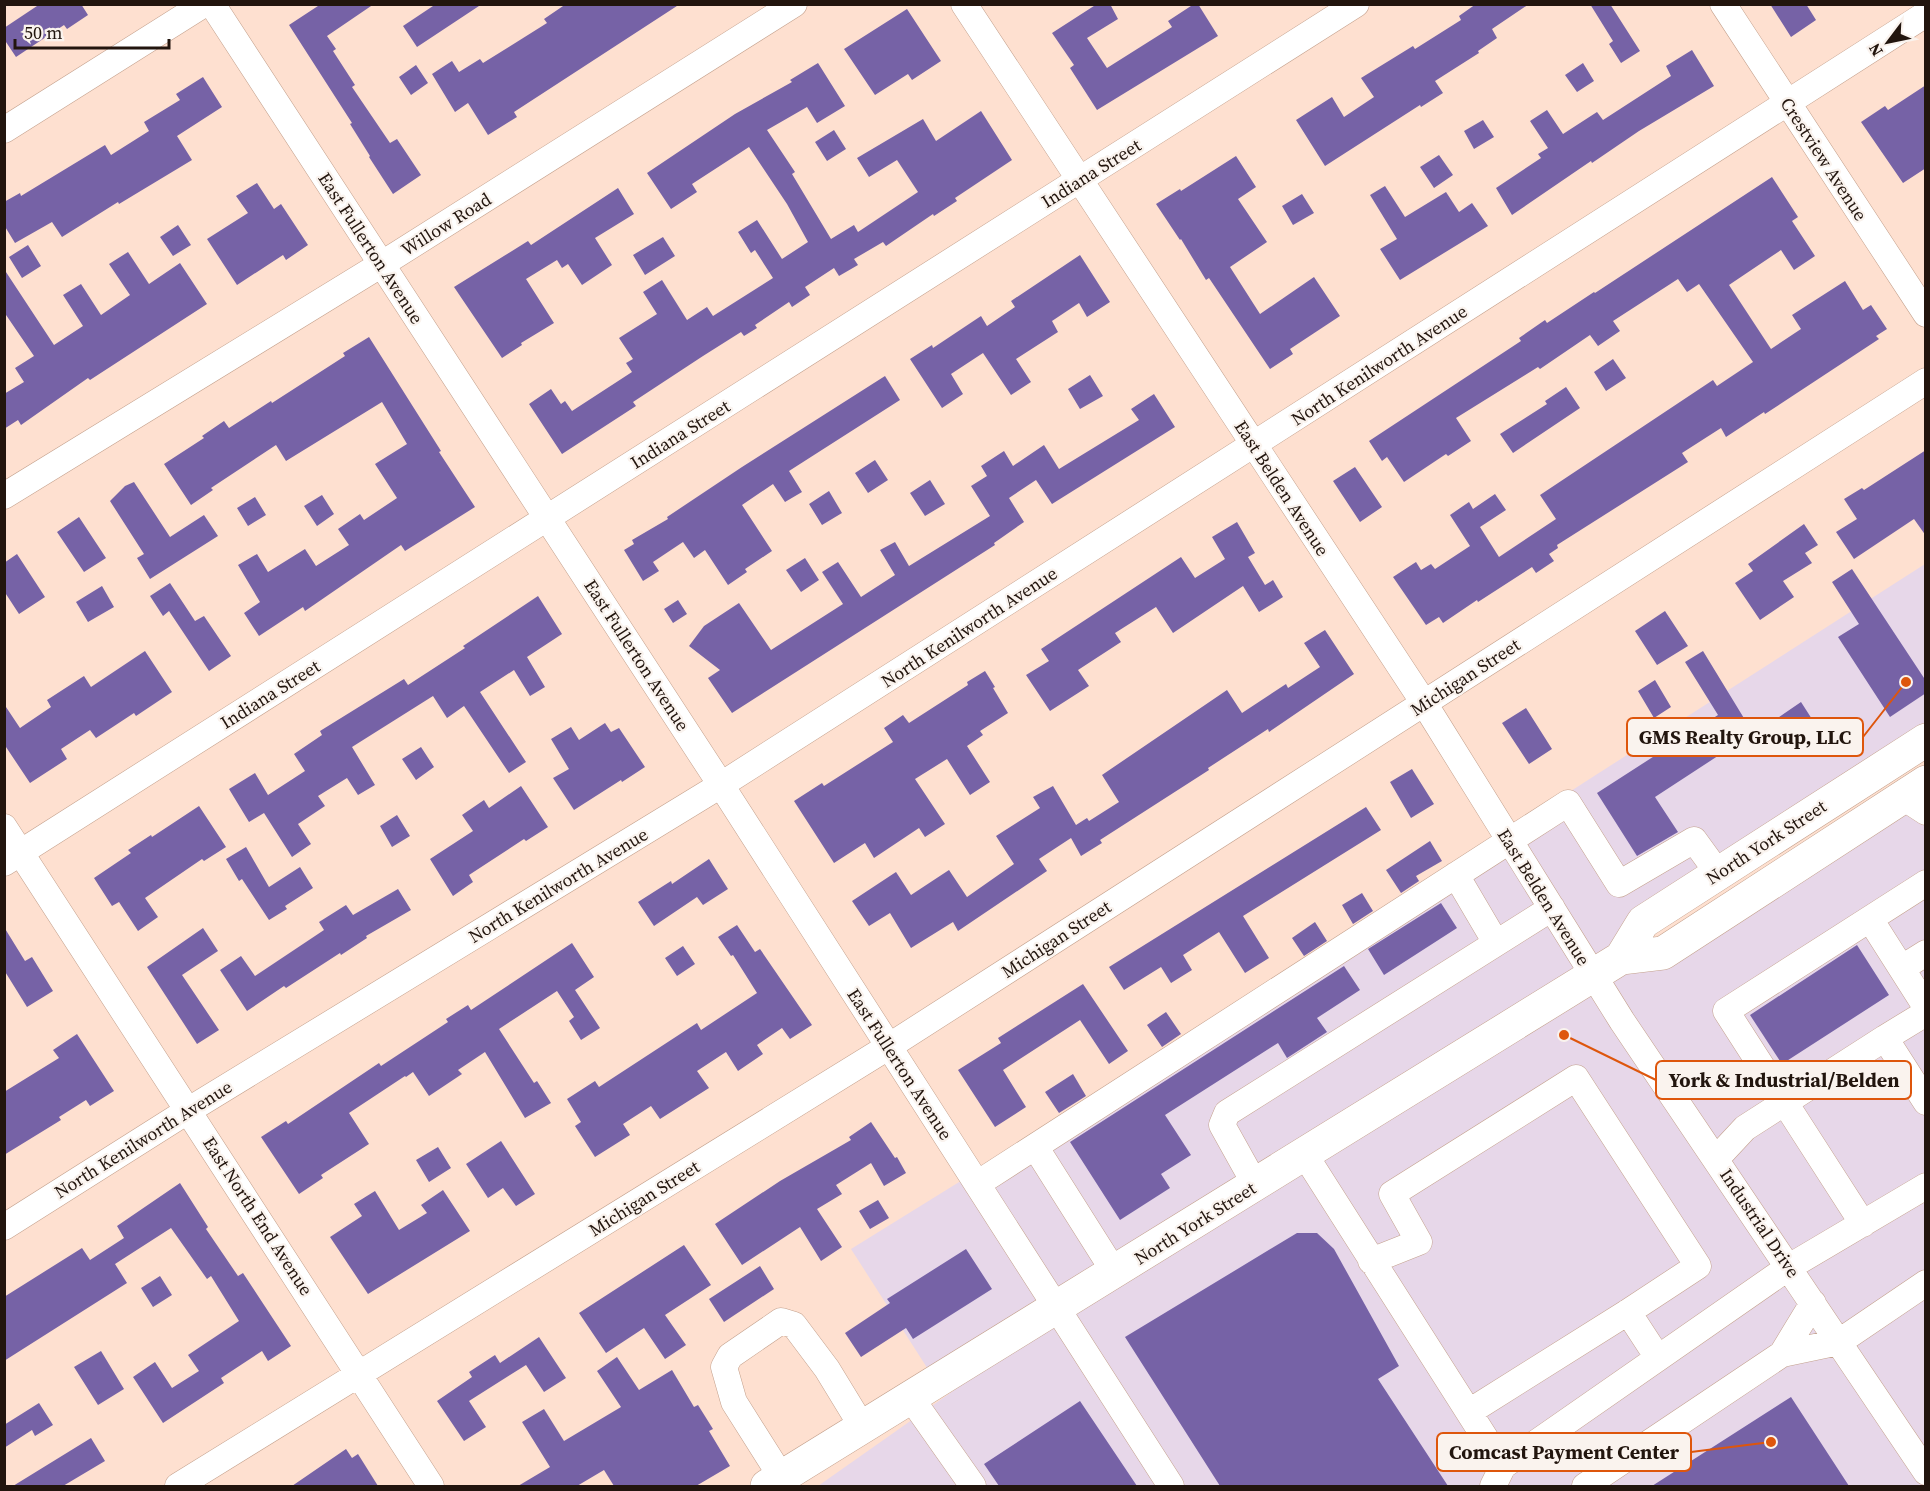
<svg xmlns="http://www.w3.org/2000/svg" width="1930" height="1491" viewBox="0 0 1930 1491" font-family="'Source Serif 4',serif">
<style>
.commercial{fill:#e7d7e9}
.building{fill:#7662a6}
.lines{fill:none;stroke-linecap:round;stroke-linejoin:round}
.minor-casing{stroke:#c4a18d;stroke-width:27}
.major-casing{stroke:#c4a18d;stroke-width:34}
.minor{stroke:#fff;stroke-width:26}
.major{stroke:#fff;stroke-width:33}
.labels{text-anchor:middle;dominant-baseline:central;stroke-width:4.5;stroke-linejoin:round;paint-order:stroke}
.street-label{font-size:18px;fill:#22150e;stroke:#faf3ee}
.leader{fill:none;stroke:#de560c;stroke-width:2}
.callout-dot{fill:#de560c;stroke:#faf3ee;stroke-width:2}
.callout{fill:#faf3ee;stroke:#de560c;stroke-width:2}
.callout-label{font-size:20px;text-anchor:middle;font-weight:bold;fill:#22150e}
</style>
<rect width="100%" height="100%" fill="#fee0d0"/>
<path class="commercial" d="M1925,564V753L1598,965L1510,830Z
M1925,768V1486H818L1051,1322Z
M1501,836L1584,973L1060,1300L976,1171Z
M964,1179L1048,1306L933,1377L851,1249Z"/>
<path class="building" d="M40,4H81L88,15L67,29L64,25L16,57L4,39V28Z
M321,4H374L327,36L336,49L333,51L355,85L352,87L390,143L397,139L421,175L393,194L369,157L370,156L350,124L352,123L289,25Z
M436,4H482L417,47L403,26Z
M566,4H680L514,112L517,117L488,135L468,103L455,112L432,74L452,61L459,72L480,59L483,63L547,23L544,19Z
M1097,4H1110L1118,19L1087,38L1107,68L1172,27L1168,21L1194,4H1198L1218,36L1097,110L1070,68L1074,65L1052,33Z
M1476,4H1529L1492,29L1497,38L1478,51L1479,53L1435,81L1443,93L1421,107L1420,105L1325,166L1296,120L1332,97L1344,117L1374,97L1361,78L1413,46L1415,49L1461,20L1459,16Z
M1590,4H1610L1640,51L1621,63L1609,44L1613,41Z
M1770,4H1806L1816,20L1791,37Z
M907,9L941,61L912,80L908,74L875,95L844,49Z
M1692,50L1714,86L1639,131L1592,163L1591,161L1512,215L1496,188L1541,158L1538,154L1548,148L1530,121L1547,110L1563,134L1597,112L1603,120L1671,76L1666,66Z
M818,63L845,106L817,123L807,107L767,130L795,172L792,174L831,239L854,225L858,232L918,192L897,160L869,177L857,158L923,119L936,141L981,111L1012,160L955,198L957,201L934,216L933,214L886,246L883,242L854,259L858,265L839,276L834,268L805,287L810,295L792,307L789,302L755,325L757,328L744,336L741,332L703,356L633,402L636,406L562,454L529,404L551,389L561,404L565,401L572,411L632,372L626,363L633,359L619,338L657,314L643,292L662,280L687,320L707,307L713,316L773,278L755,250L751,253L738,232L757,220L782,259L808,242L787,204L749,147L692,184L697,192L671,209L647,173L735,114L792,82L790,80Z
M1583,63L1594,81L1577,92L1565,75Z
M416,65L428,83L411,95L399,77Z
M203,77L222,107L177,136L192,160L119,204L118,202L62,237L52,222L15,243L4,225V202L20,193L21,196L105,145L111,155L149,131L144,122L180,100L176,94Z
M1926,85V168L1903,183L1861,122L1885,106L1888,110Z
M1483,120L1494,137L1474,149L1464,131Z
M834,130L846,149L827,161L815,142Z
M1439,155L1453,175L1434,188L1420,167Z
M1236,156L1256,187L1238,199L1267,242L1230,267L1260,314L1314,277L1340,316L1290,349L1293,354L1270,369L1209,278L1206,280L1181,239L1180,240L1156,204L1180,189L1181,191Z
M1772,177L1798,217L1792,221L1815,256L1794,270L1781,250L1729,285L1771,349L1801,329L1792,315L1845,281L1863,310L1871,305L1887,329L1876,336L1879,339L1765,414L1764,412L1726,437L1721,428L1682,453L1688,462L1557,545L1558,548L1549,554L1554,561L1536,573L1532,567L1478,602L1477,600L1443,623L1439,617L1426,625L1393,577L1416,562L1421,570L1431,564L1435,569L1470,546L1450,515L1469,502L1473,509L1495,494L1506,510L1480,527L1499,557L1556,519L1540,495L1713,380L1717,386L1753,362L1699,284L1687,292L1678,279L1613,321L1620,331L1598,346L1590,335L1540,369L1538,367L1456,418L1471,441L1448,456L1446,454L1404,482L1387,457L1382,461L1369,441L1521,341L1519,338L1545,320L1547,323L1594,292L1595,293Z
M257,183L274,209L281,204L308,245L286,260L283,255L237,285L207,239L248,213L236,196Z
M1385,186L1405,217L1446,192L1459,212L1472,203L1488,226L1400,280L1380,249L1397,239L1370,195Z
M618,188L634,214L595,238L612,265L582,285L568,264L562,268L557,260L526,279L554,323L521,343L522,345L502,358L454,287L528,241L531,245Z
M1302,194L1314,213L1293,225L1282,206Z
M178,225L191,245L173,256L160,237Z
M663,237L675,256L645,275L633,255Z
M28,245L41,266L22,278L9,257Z
M128,252L149,284L180,263L207,304L90,380L88,378L21,425L18,420L4,429V394L24,382L15,368L34,356L4,312V269L54,345L83,326L63,295L81,284L101,315L130,295L109,264Z
M1080,255L1110,302L1087,317L1079,303L1052,321L1058,332L1016,359L1031,382L1011,395L983,353L951,374L963,394L942,408L910,359L932,345L933,348L981,316L987,326L1015,307L1011,301Z
M369,337L441,451L439,452L475,507L405,551L401,545L305,611L303,607L259,636L244,613L260,602L238,565L257,554L268,572L305,549L316,566L349,545L338,529L360,514L364,520L397,498L375,464L407,444L382,402L286,461L276,445L211,488L213,490L191,505L164,464L204,438L202,436L224,421L229,428L271,401L272,403L345,356L343,353Z
M1613,359L1626,378L1606,391L1594,372Z
M1090,375L1103,396L1080,409L1068,389Z
M885,376L900,400L789,471L802,492L785,502L773,484L742,505L772,551L745,569L747,572L728,585L705,550L694,558L683,542L653,562L659,571L643,581L624,550L634,544L632,540L668,519L667,517L742,467Z
M1566,387L1580,408L1513,453L1500,434L1547,404L1545,401Z
M1154,394L1175,427L1052,504L1036,480L1009,498L1024,522L994,543L995,545L732,713L708,678L720,670L689,646L704,626L739,603L771,650L843,604L822,572L838,562L861,597L895,575L880,550L895,542L909,566L990,516L971,486L987,476L981,466L1004,451L1013,466L1044,445L1059,469L1139,420L1131,409Z
M1926,450V536L1914,519L1854,559L1836,532L1857,519L1844,499L1862,488L1864,490Z
M875,460L888,480L868,493L855,473Z
M1355,467L1382,507L1360,522L1333,481Z
M930,480L945,504L925,516L910,493Z
M134,482L170,537L204,515L218,536L150,579L137,558L144,554L110,501L125,486Z
M829,491L842,513L822,525L809,504Z
M322,495L334,514L317,526L304,506Z
M255,497L266,515L248,526L237,508Z
M79,517L106,558L84,572L57,532Z
M1237,522L1255,553L1248,557L1265,585L1273,580L1283,597L1259,612L1243,586L1173,633L1156,607L1115,633L1121,642L1078,670L1089,686L1050,711L1026,675L1049,661L1041,649L1181,557L1195,578L1225,559L1212,537Z
M1804,524L1818,545L1805,553L1812,563L1783,581L1794,597L1760,620L1735,583L1753,571L1748,564Z
M17,554L45,597L19,614L4,591V563Z
M805,558L819,580L801,592L786,570Z
M1852,569L1926,681V693L1890,717L1838,637L1859,624L1832,582Z
M170,583L195,621L204,616L231,656L209,671L169,611L163,616L150,596Z
M102,586L114,607L88,622L76,602Z
M538,596L562,634L527,657L545,687L530,696L514,670L480,692L526,762L509,773L464,706L447,718L433,696L352,747L375,785L358,795L347,778L318,796L325,806L298,824L311,844L292,857L264,813L249,822L229,789L255,773L268,795L305,771L294,754L322,735L320,731L404,679L408,685L465,648L463,646Z
M678,600L687,614L673,623L664,609Z
M1665,611L1688,646L1657,665L1635,631Z
M1325,630L1354,674L1269,732L1268,729L1208,768L1209,770L1100,840L1102,843L1081,856L1071,838L1039,859L1047,871L958,931L953,922L911,948L890,913L869,926L852,901L896,872L911,895L949,870L967,897L1014,864L996,836L1040,808L1033,797L1053,786L1076,825L1087,818L1089,821L1119,802L1102,775L1227,690L1242,713L1286,684L1288,688L1320,667L1304,643Z
M145,651L172,692L136,716L134,713L96,738L90,730L61,749L67,759L30,783L4,744V704L20,728L51,707L47,700L84,676L91,687Z
M1703,651L1753,733L1655,797L1678,832L1637,856L1597,793L1718,715L1685,662Z
M985,671L995,687L993,688L1008,713L980,731L983,735L967,746L990,782L970,795L947,759L915,779L945,824L925,837L919,828L874,858L865,843L834,863L794,801L822,783L824,786L893,742L884,728L903,715L909,723L968,685L967,682Z
M1655,680L1671,707L1654,718L1638,691Z
M1801,702L1819,730L1784,753L1766,726Z
M1526,708L1552,749L1529,764L1502,723Z
M605,723L611,732L619,728L645,767L622,782L621,780L574,810L553,778L569,769L551,739L571,727L579,740Z
M421,747L434,767L416,780L402,759Z
M1412,769L1434,804L1411,818L1390,782Z
M521,786L548,827L526,841L524,839L469,875L473,882L453,896L430,859L473,831L462,815L484,800L489,808Z
M199,806L226,847L204,861L202,859L145,898L158,917L138,931L119,902L112,906L94,878L131,853L128,850L151,835L152,837Z
M1366,807L1381,830L1243,916L1269,958L1245,973L1219,932L1183,955L1192,970L1171,983L1161,967L1124,990L1109,967Z
M397,815L410,836L392,847L380,826Z
M1430,841L1442,861L1416,876L1419,881L1401,893L1386,870Z
M246,847L269,887L300,867L313,888L285,906L287,909L269,920L242,879L239,881L226,859Z
M709,859L728,889L703,905L697,897L654,926L638,902L671,881L672,884Z
M398,889L411,910L366,936L367,938L341,955L340,953L286,988L284,986L247,1011L220,970L241,956L255,976L324,930L319,922L346,905L353,915Z
M1362,893L1373,911L1353,924L1342,905Z
M1441,903L1457,928L1384,975L1368,949Z
M1315,922L1327,941L1304,956L1292,938Z
M737,925L755,952L760,949L812,1025L790,1039L782,1028L757,1045L763,1054L738,1071L726,1052L697,1071L709,1088L660,1119L651,1106L623,1124L630,1135L595,1157L575,1126L581,1122L567,1099L595,1081L599,1087L697,1023L701,1030L757,993L733,955L731,956L718,937Z
M4,927L25,961L32,957L53,991L27,1007L4,970Z
M203,928L218,951L182,975L219,1030L197,1044L147,967Z
M572,943L594,977L575,990L600,1028L581,1040L569,1021L574,1017L557,991L499,1029L534,1083L537,1081L551,1103L525,1118L485,1052L458,1070L462,1074L429,1096L413,1072L406,1077L405,1076L349,1113L369,1144L321,1175L323,1178L299,1194L261,1137L286,1121L288,1124L379,1063L381,1066L448,1022L446,1019L468,1005L471,1010Z
M1857,945L1889,995L1782,1064L1750,1015Z
M683,946L695,964L677,976L665,958Z
M1344,966L1360,990L1317,1018L1327,1032L1287,1058L1278,1043L1165,1115L1191,1155L1161,1174L1170,1188L1120,1220L1070,1142Z
M1083,984L1128,1051L1109,1064L1080,1020L1003,1070L1026,1107L995,1127L958,1070L1001,1043L998,1038Z
M1166,1012L1181,1034L1162,1047L1147,1025Z
M77,1034L114,1091L90,1106L86,1100L59,1117L61,1120L4,1155V1092L59,1058L53,1050Z
M1073,1074L1086,1096L1059,1113L1045,1092Z
M871,1122L895,1158L897,1157L906,1173L884,1186L871,1163L836,1185L842,1194L817,1209L842,1247L821,1261L800,1227L742,1265L715,1224L780,1181L851,1140L849,1137Z
M501,1141L535,1194L516,1206L503,1188L488,1198L466,1164Z
M438,1147L451,1168L429,1182L416,1160Z
M180,1183L208,1227L206,1229L238,1276L243,1273L291,1346L268,1361L262,1351L221,1378L224,1383L163,1423L133,1377L155,1362L172,1388L199,1371L188,1355L239,1321L211,1276L207,1279L171,1228L115,1264L127,1283L4,1361V1297L82,1248L90,1260L124,1238L117,1226Z
M443,1190L470,1231L368,1294L330,1237L362,1216L354,1204L375,1191L399,1230L427,1213L421,1205Z
M878,1200L889,1218L870,1229L859,1211Z
M1297,1233H1317L1334,1249L1399,1366L1378,1379L1448,1486H1220L1125,1337Z
M684,1245L711,1285L665,1315L686,1345L665,1359L644,1328L606,1353L579,1313Z
M966,1249L992,1289L913,1339L906,1328L861,1357L845,1333L890,1303L887,1299Z
M760,1266L774,1289L724,1322L709,1299Z
M160,1276L172,1295L153,1307L141,1288Z
M539,1337L566,1378L544,1392L526,1365L469,1401L486,1427L464,1441L437,1401L472,1377L469,1372L495,1355L500,1363Z
M101,1351L124,1389L98,1405L74,1367Z
M617,1357L639,1390L672,1370L694,1407L698,1405L713,1429L709,1431L730,1466L696,1486H614L604,1470L577,1486H518L550,1467L522,1422L544,1409L564,1441L621,1407L597,1371Z
M1791,1397L1849,1486H1652Z
M1080,1401L1137,1486H999L984,1464Z
M39,1403L53,1425L35,1436L32,1430L4,1448V1425Z
M91,1438L105,1461L63,1486H13Z
M346,1449L352,1458L358,1454L378,1486H292Z"/>
<g class="lines">
<g class="minor-casing">
<path id="minor" d="M212,4L721,785L1171,1486
M964,4L1424,703L1622,1021L1926,1472
M1723,4L1926,314
M4,130L204,4
M4,496L382,264L794,4
M1903,797L1926,812
M4,827L431,1486
M4,863L1356,4
M1456,875L1496,943
M1870,919L1926,1007
M1902,968L1926,953
M1885,1038L1926,1013
M1036,1148L1115,1273
M1305,1155L1503,1466L1789,1267L1926,1186
M1717,1158L1745,1128L1885,1038L1926,1102
M977,1184L1568,803L1619,884L1694,840L1718,873
M1256,1186L1222,1125L1227,1113L1552,908
M1863,1224L1726,1011L1926,883
M4,1227L189,1110L721,785L1926,14
M1371,1261L1419,1242L1392,1194L1576,1078L1698,1266L1628,1312L1469,1412
M1628,1312L1658,1358
M1782,1354L1813,1303
M911,1398L973,1486
M782,1478L734,1402L724,1367L730,1356L781,1321L794,1325L827,1369L863,1428
M178,1486L888,1047L1926,381
M1493,1486L1503,1466
M1585,1486L1782,1354L1839,1342L1926,1283"/>
</g>
<g class="major-casing">
<path id="major" d="M1621,958L1643,922L1926,740
M767,1486L1621,958L1663,953L1926,782"/>
</g>
<use href="#minor" class="minor"/>
<use href="#major" class="major"/>
</g>
<g class="labels">
<g class="street-label">
<text transform="translate(1824 159) rotate(57)">Crestview Avenue</text>
<text transform="translate(1091 173) rotate(-32)">Indiana Street</text>
<text transform="translate(446 224) rotate(-32)">Willow Road</text>
<text transform="translate(371 248) rotate(57)">East Fullerton Avenue</text>
<text transform="translate(1379 365) rotate(-33)">North Kenilworth Avenue</text>
<text transform="translate(680 434) rotate(-32)">Indiana Street</text>
<text transform="translate(1282 488) rotate(57)">East Belden Avenue</text>
<text transform="translate(969 627) rotate(-33)">North Kenilworth Avenue</text>
<text transform="translate(637 655) rotate(57)">East Fullerton Avenue</text>
<text transform="translate(1465 677) rotate(-33)">Michigan Street</text>
<text transform="translate(270 694) rotate(-32)">Indiana Street</text>
<text transform="translate(1766 842) rotate(-33)">North York Street</text>
<text transform="translate(558 885) rotate(-31)">North Kenilworth Avenue</text>
<text transform="translate(1544 897) rotate(58)">East Belden Avenue</text>
<text transform="translate(1056 939) rotate(-33)">Michigan Street</text>
<text transform="translate(900 1064) rotate(57)">East Fullerton Avenue</text>
<text transform="translate(143 1139) rotate(-32)">North Kenilworth Avenue</text>
<text transform="translate(644 1198) rotate(-32)">Michigan Street</text>
<text transform="translate(258 1216) rotate(57)">East North End Avenue</text>
<text transform="translate(1195 1223) rotate(-32)">North York Street</text>
<text transform="translate(1760 1223) rotate(56)">Industrial Drive</text>
</g>
</g>
<path class="leader" d="M1906 682L1863 737M1564 1035L1656 1080M1771 1442L1691 1452"/>
<g class="callout-dot">
<circle cx="1906" cy="682" r="6"/>
<circle cx="1564" cy="1035" r="6"/>
<circle cx="1771" cy="1442" r="6"/>
</g>
<g class="callout">
<rect x="1627" y="718" width="236" height="38" rx="6"/>
<rect x="1656" y="1061" width="255" height="38" rx="6"/>
<rect x="1437" y="1433" width="254" height="38" rx="6"/>
</g>
<g class="callout-label">
<text x="1745" y="744">GMS Realty Group, LLC</text>
<text x="1784" y="1087">York &amp; Industrial/Belden</text>
<text x="1564" y="1459">Comcast Payment Center</text>
</g>
<rect width="1930" height="1491" fill="none" stroke="#22150e" stroke-width="12"/>
<g transform="translate(1888 42) rotate(238)" stroke="#faf3ee" stroke-width="4.5" paint-order="stroke">
<path d="M0-4.5L10 22L0 15L-10 22Z" fill="#22150e"/>
<text y="-9" font-size="16" font-weight="bold" text-anchor="middle" fill="#22150e">N</text>
</g>
<path d="M15 39v9h154v-9" fill="none" stroke="#22150e" stroke-width="3"/>
<text x="24" y="39" font-size="18" fill="#22150e" stroke="#faf3ee" stroke-width="4.5" paint-order="stroke">50 m</text>
</svg>
